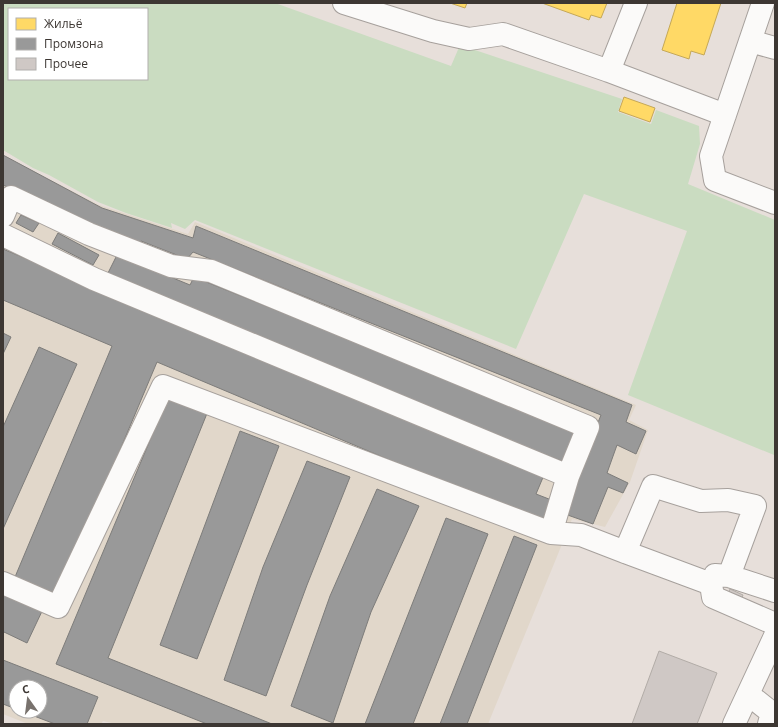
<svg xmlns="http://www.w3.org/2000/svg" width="778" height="727" viewBox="0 0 778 727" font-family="'Open Sans',sans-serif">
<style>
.industrial{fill:#e1d7ca;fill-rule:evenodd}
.green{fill:#cadcc1;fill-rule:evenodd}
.homes{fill:#ffd966;stroke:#c5a857}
.industry{fill:#999;stroke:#7d7c7a}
.building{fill:#cfc8c5;stroke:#b2aca7}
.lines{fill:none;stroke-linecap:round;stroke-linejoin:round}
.minor-casing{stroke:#a6a09c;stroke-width:24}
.minor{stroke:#fbfaf9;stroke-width:22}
</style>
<rect width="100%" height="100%" fill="#e7dfda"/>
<path class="industrial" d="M3,155L99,205L188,234L195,222L636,405L629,420L648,430L630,482L605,527L572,519L556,559L488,724H116L103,721L101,724H28L3,714ZM16,687H40V711H16Z"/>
<path class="green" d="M3,3H275L451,66L460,45L622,99L618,112L651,124L656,110L699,126L700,144L688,184L775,220V452L774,455L628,395L687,231L584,194L516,349L195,220L185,229L171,223L172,228L126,213L98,202L49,175L33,168L3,150ZM9,9H147V79H9Z"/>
<path class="homes" d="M450,3H467L465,8Z
M542,3H607L601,18L591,15L589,20Z
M677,3H721L704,55L691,51L689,59L662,50Z
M624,97L655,108L650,122L619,111Z"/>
<path class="industry" d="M3,155L102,208L193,238L196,226L632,405L626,422L646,431L636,454L617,445L607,473L628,483L623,493L608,487L593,524L562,513L601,415L193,252L187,259L141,241L139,248L3,185Z
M21,215L39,223L33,232L16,223Z
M58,233L99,255L93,265L52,244Z
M3,249L544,475L536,494L554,501L544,525L157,362L59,595L15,577L112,346L3,300Z
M117,255L190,285L194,277L576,431L564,462L215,324L108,273Z
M3,333L11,337L3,354Z
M39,347L77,364L3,529V427Z
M169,395L208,411L108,658L272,724H207L56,664Z
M240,431L279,446L197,659L160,645Z
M307,461L350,477L307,585L266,696L224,680L263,567Z
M377,489L419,506L371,612L333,723L291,706L330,596Z
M446,518L488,534L413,724H365Z
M514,536L537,545L467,724H440Z
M3,588L44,607L27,643L4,632L3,635Z
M3,660L98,697L87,724H55L21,711H40V687H16V709L3,704Z"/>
<path class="building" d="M730,589L743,595L741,600L728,594Z
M659,651L717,673L697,724H632Z"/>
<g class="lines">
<g class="minor-casing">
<path id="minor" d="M344,3L433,31L469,39L503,34L609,71L725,115
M763,3L711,156L715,180L775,203
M750,41L775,48
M609,71L636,3
M3,216L11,197L89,234L171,266L211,271L588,427L568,476
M3,235L94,279L568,476L551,533
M625,552L653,486L701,501L728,500L755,506L729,576
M3,583L58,607L163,386L551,533L581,535L625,552L711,584
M775,591L729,576L715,575L711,584L713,597L775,624
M748,694L772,713L769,724
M734,724L775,636"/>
</g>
<use href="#minor" class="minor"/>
</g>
<rect width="778" height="727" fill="none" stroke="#3d3733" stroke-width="8"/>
<rect x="8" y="8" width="140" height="72" fill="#ffffff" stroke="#b1afad"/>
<rect x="16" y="18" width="20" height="12" fill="#ffd966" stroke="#b1afad"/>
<text x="44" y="28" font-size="12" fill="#3d3733">Жильё</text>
<rect x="16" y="38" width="20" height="12" fill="#999999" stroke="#b1afad"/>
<text x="44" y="48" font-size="12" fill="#3d3733">Промзона</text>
<rect x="16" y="58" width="20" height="12" fill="#cfc8c5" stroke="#b1afad"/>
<text x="44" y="68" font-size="12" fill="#3d3733">Прочее</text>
<g transform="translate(28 699) rotate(346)"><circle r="19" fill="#ffffff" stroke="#b1afad"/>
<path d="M0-3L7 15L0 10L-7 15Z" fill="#78726d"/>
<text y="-6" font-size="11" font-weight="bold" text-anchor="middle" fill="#3d3733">С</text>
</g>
</svg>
